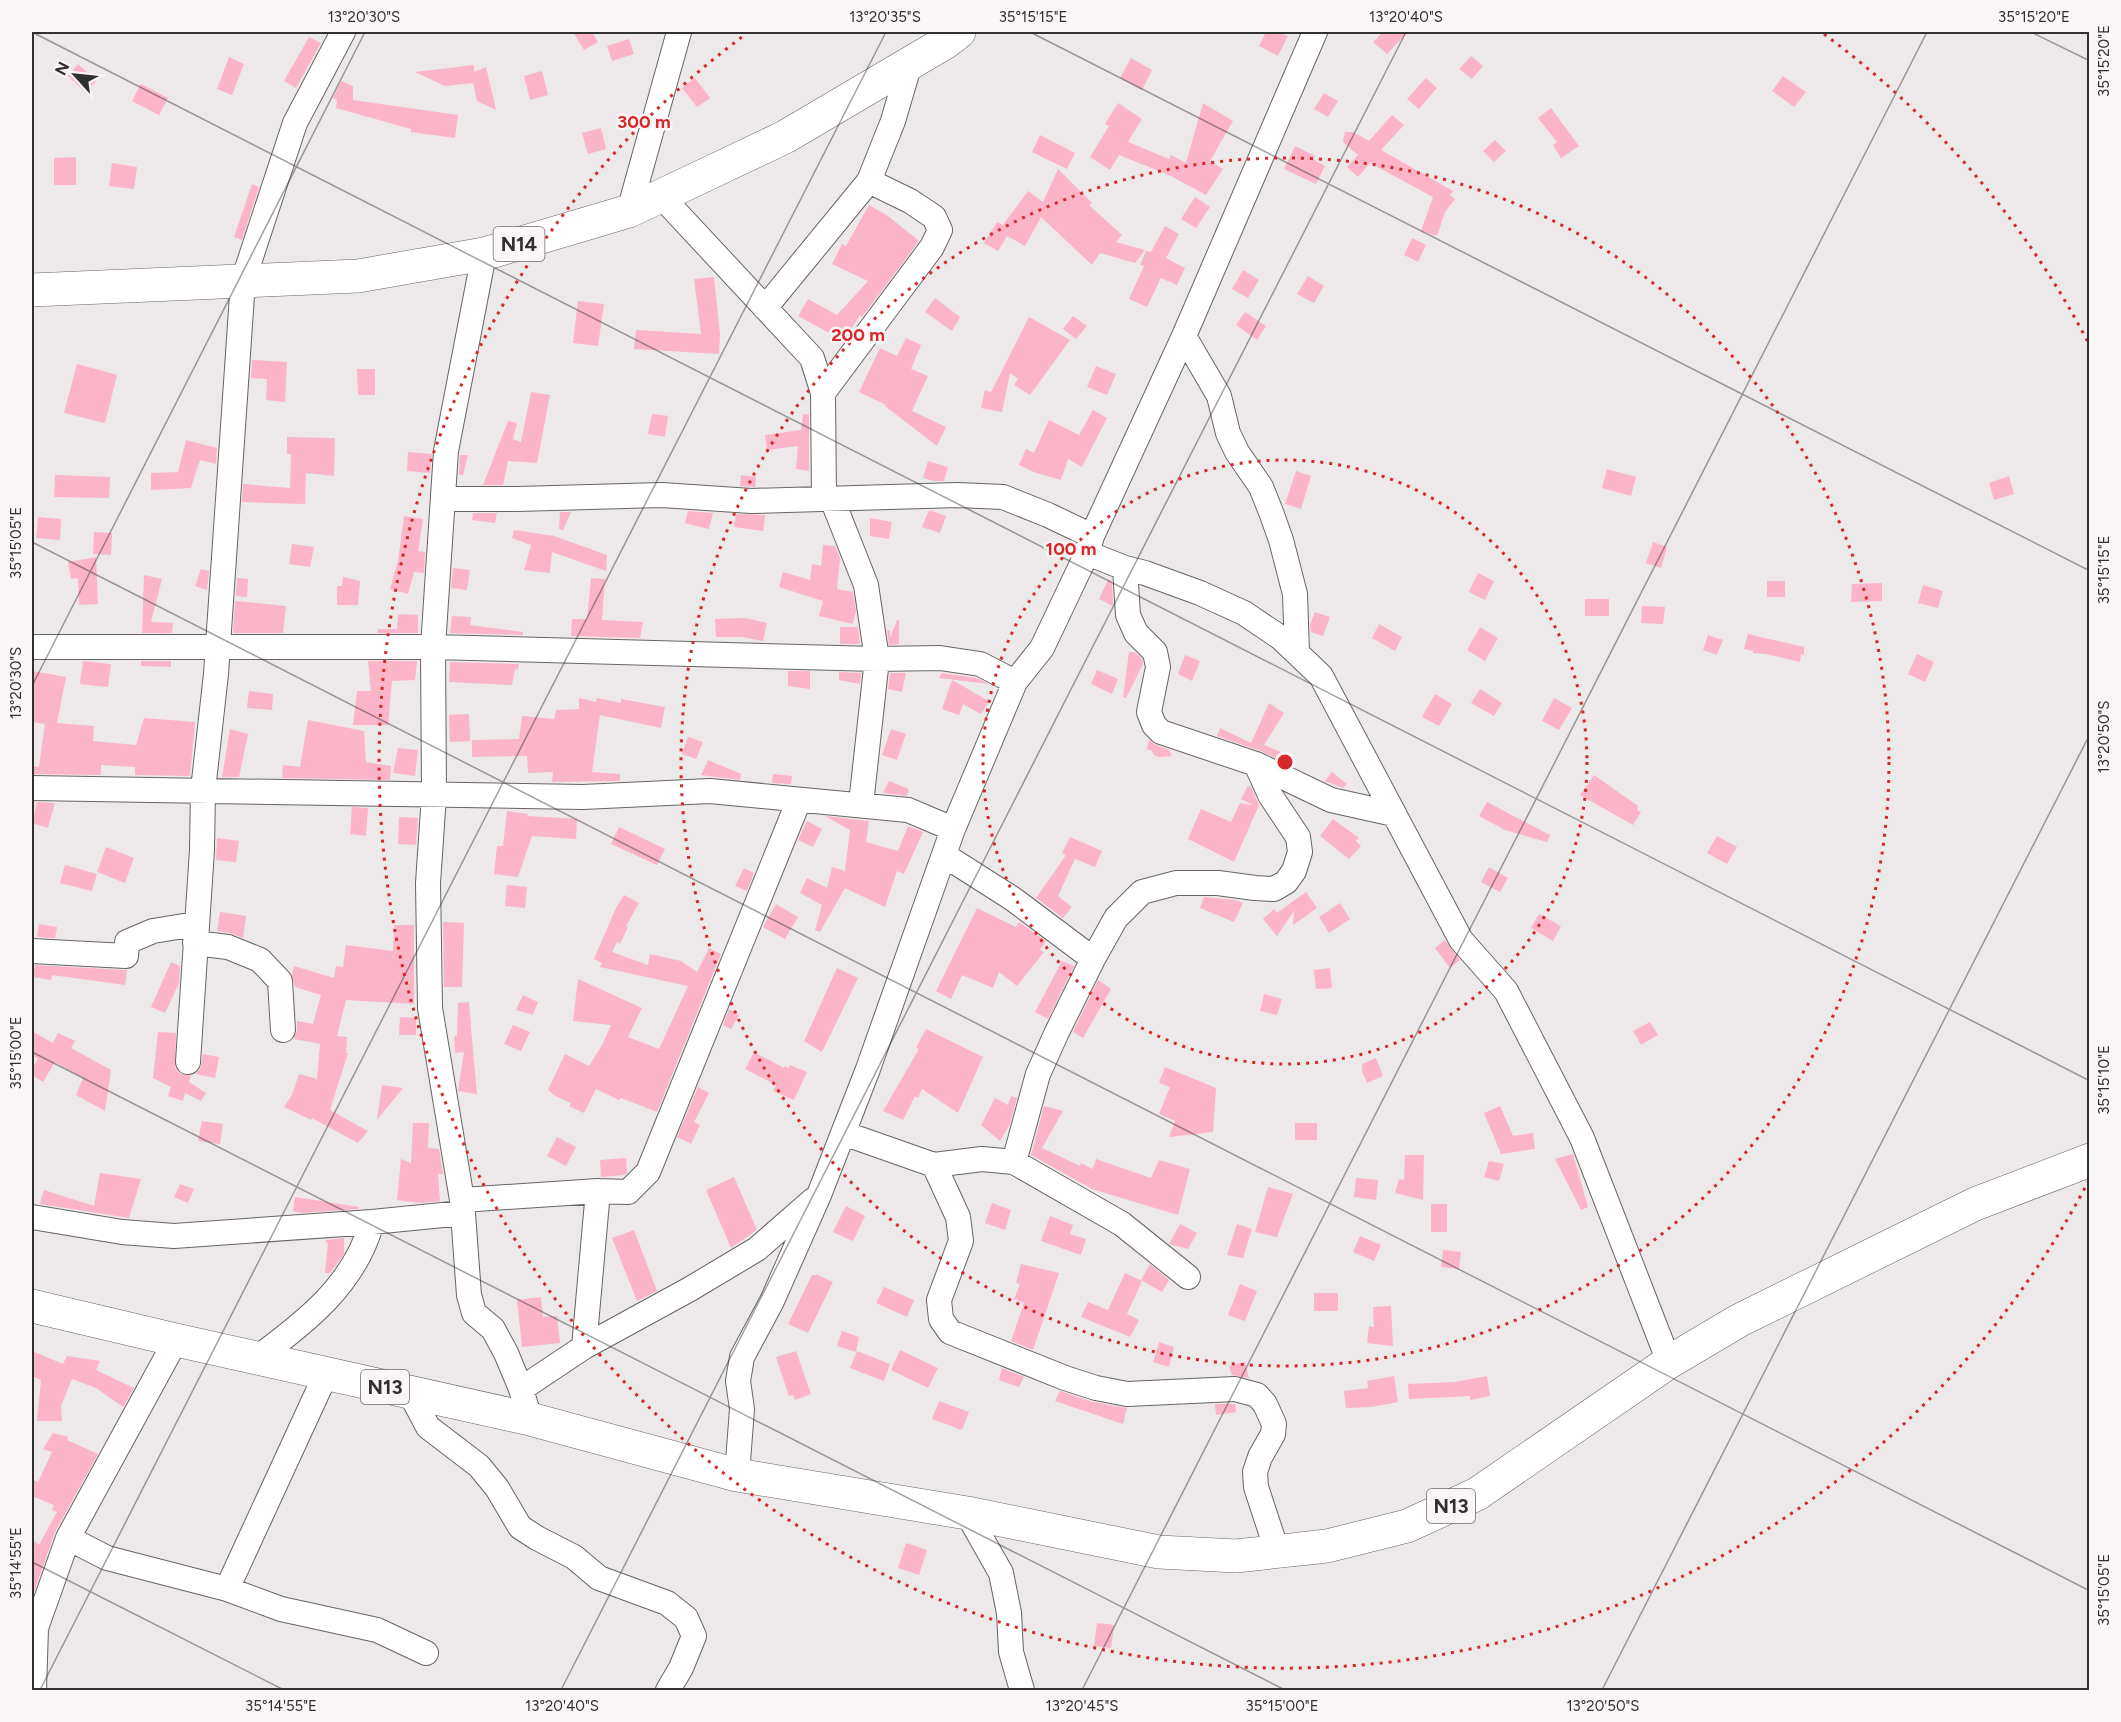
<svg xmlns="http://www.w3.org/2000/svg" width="2121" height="1722" viewBox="0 0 2121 1722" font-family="Figtree,sans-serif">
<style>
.building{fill:#fcb4c9}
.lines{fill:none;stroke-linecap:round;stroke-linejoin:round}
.minor-casing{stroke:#686465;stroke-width:26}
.primary-casing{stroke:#686465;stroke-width:34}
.minor{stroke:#fff;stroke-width:24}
.primary{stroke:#fff;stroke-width:33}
.ticks{fill:none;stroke:#313030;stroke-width:1.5;stroke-opacity:0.45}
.ring{fill:none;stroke:#d62828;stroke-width:3;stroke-dasharray:3 6}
.labels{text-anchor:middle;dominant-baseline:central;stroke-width:5;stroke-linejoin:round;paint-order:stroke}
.shield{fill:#faf5f6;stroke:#6d6b6b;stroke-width:1.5}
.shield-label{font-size:20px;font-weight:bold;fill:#313030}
.centre{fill:#d62828;stroke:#faf5f6;stroke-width:3}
.ring-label{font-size:18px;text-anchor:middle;font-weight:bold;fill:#d62828;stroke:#faf5f6;stroke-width:5;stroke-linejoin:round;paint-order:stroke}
.neatline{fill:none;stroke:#313030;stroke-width:2}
.ticks-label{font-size:15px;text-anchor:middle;fill:#313030}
</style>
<rect width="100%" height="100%" fill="#ede8e9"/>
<path class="building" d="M573,32H592L598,42L584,50Z
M1266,32H1277L1288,36L1278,56L1259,46Z
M1383,32H1408L1387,54L1373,42Z
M309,37L321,43L296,88L284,81Z
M629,39L634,54L612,61L607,46Z
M1471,56L1483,66L1472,79L1459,69Z
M229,57L244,64L232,95L217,89Z
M1131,58L1152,70L1142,90L1120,78Z
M78,64L96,81L86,93L68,76Z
M474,65V72L486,67L496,110L477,101L473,83L445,86L415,72Z
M542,71L548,95L530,100L524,76Z
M1783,76L1806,92L1794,107L1772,91Z
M695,78L710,98L697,107L682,88Z
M1426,78L1437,88L1419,109L1407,99Z
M341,81L353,86V100L458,115L455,138L411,132V129L336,108L337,100L333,98Z
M141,84L168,98L159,115L132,101Z
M1324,93L1338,101L1328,117L1314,109Z
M1118,103L1142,119L1128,142L1169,159L1171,155L1186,163L1203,103L1233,121L1210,161L1223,169L1206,195L1169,175L1119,155L1110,170L1090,157L1109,126L1105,124Z
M1551,108L1579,146L1561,158L1553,145L1557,142L1538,118Z
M1392,115L1404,125L1381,150L1453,191L1450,195L1455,199L1445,212L1437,236L1421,231L1433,197L1370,163L1358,177L1347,167L1358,155L1345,144L1343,140L1345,132H1353L1369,141Z
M601,128L606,149L588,154L582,133Z
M1040,135L1075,153L1067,169L1032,152Z
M1495,140L1506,151L1494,162L1483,151Z
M1295,146L1315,156L1313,159L1325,166L1316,184L1284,169Z
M76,157V185H54V158Z
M112,163L137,167L134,189L109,186Z
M1058,169L1092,203L1089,205L1122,235L1116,242L1145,250L1135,263L1100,253L1092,265L1041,217L1025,246L1007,236L998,251L984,243L997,222L1003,225L1028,191L1043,202Z
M252,184L259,187L242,240L234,237Z
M1195,197L1210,207L1196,228L1181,219Z
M869,205L888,216L919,241L862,317L860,315L844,341L798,316L808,299L837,315L868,281L832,264L842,244L846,246Z
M1165,226L1179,234L1166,258L1185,268L1177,285L1161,278L1147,307L1129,299L1144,266L1140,265L1146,251L1151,252Z
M1412,238L1426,245L1418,262L1404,255Z
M1243,270L1259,280L1248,298L1232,289Z
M1308,276L1324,286L1314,303L1297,294Z
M714,277L720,335L719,354L634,349L636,330L701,334L694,279Z
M935,298L960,317L952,331L925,312Z
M578,301L604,304L598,346L573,343Z
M1245,312L1266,326L1257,340L1236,325Z
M1073,316L1087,326L1076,339L1063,329Z
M1029,317L1070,340L1030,395L1014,385L1018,379L1010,373L1002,412L981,408L985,390L991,392Z
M906,338L921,345L911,369L928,376L912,411L946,427L937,446L885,406L886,405L859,392L880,348L897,356Z
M252,360L287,362L285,402L266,400L267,379L251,378Z
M77,364L117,375L105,423L64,413Z
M1096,366L1116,374L1107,395L1087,387Z
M357,369H375V395H358Z
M531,392L550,395L537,463L508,461L503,485H483L508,421L517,423L513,439L521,442Z
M1093,410L1107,418L1082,467L1068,459L1061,480L1036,473L1019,465L1026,449L1034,453L1049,420L1079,435Z
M652,414L668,416L665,437L648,434Z
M803,414L809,415V471L796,469L798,446L767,450L765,435L801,430Z
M287,437L335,438L334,476L306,473L305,504L242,502L243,484L290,488L291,454H287Z
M186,440L217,448L216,464L200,460L191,488L151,490V473L178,472Z
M408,452L432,454L430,473L407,471Z
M460,455H468L463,475H459Z
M928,461L948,467L944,481H934L923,478Z
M1607,469L1636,477L1631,496L1602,488Z
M1296,471L1311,476L1301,509L1285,504Z
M55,475L110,477L109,498L54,497Z
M741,475L756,477L755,487L740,486Z
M2009,476L2014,494L1994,500L1989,483Z
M929,510L946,516L940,533L922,527Z
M688,511L713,513L709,529L685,523Z
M560,512H571L563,530L559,529Z
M473,513H497L495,523L472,520Z
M736,514L765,515L763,531L734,527Z
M404,516L423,519L418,551L425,552L424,573L414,572L408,594L390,589L398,561Z
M38,517L61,519L60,540L36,538Z
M870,518L892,522L889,539L870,536Z
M514,530L554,536L607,555L606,571L552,552L550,573L524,570L531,545L512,538Z
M94,532L112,533L111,555L93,554Z
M1653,542L1667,547L1661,568L1646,563Z
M292,544L314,547L310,567L289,564Z
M823,545L835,546L840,558L837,589L853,592L856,611L853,624L819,616L823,601L779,587L783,572L810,580L812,564L821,566Z
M96,557L98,604L79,605L78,578L71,579L68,562Z
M453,568L470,570L467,590L451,588Z
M201,569L209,571L207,590L195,586Z
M1478,573L1494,581L1485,600L1469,592Z
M144,575L162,579L151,622L173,623L172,633H142Z
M343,577L360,581L358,605H337V586H342Z
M237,578L248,579L247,597L236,596Z
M591,578L605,579L602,620L643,622L640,638L571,636L572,619H587Z
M1108,580L1112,582L1113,606L1099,599Z
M1767,581H1785V597H1767Z
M1882,583V601L1851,602L1852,584Z
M1923,585L1943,591L1938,608L1918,603Z
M1585,599H1609V616H1585Z
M235,601L286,606L283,633H233Z
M1642,606L1665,607L1663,624L1641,623Z
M1315,612L1330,617L1323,636L1311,632L1310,625Z
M398,614L418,615V633H377L378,629H397Z
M452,616L471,617L470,625L523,632V635L450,633Z
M745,618L767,623L763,641L742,637H716L715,619Z
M897,620H899V644L889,645L887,630L890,631V638Z
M1379,624L1402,637L1395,651L1372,638Z
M840,627H858L860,644H840Z
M1480,627L1498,638L1485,661L1467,650Z
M1748,634L1804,647V655L1801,654L1800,662L1766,654L1753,653V651L1744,649Z
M1708,635L1723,640L1717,655L1703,650Z
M1129,652H1135L1142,659L1143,664L1126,698L1123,697Z
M1917,654L1934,662L1925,682L1908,674Z
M1185,655L1200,661L1192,681L1178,674Z
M83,661L111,664L108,687L80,684Z
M141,661H171V667L141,666Z
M417,661L415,680L392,681L388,725H353L357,691H371L368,661Z
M450,662L519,664L518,670L515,669L512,685L449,682Z
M1097,670L1118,679L1112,694L1091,684Z
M33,671L66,677L57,723L94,726L93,741L136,745L144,718L195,722L190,776L135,775V767L101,765V775L32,774V766L39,767L45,724L32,722V681Z
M788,671H810V689L788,686Z
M839,672L861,673L860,684L839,680Z
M890,673H906L902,692L888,689Z
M942,673L976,678L989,684L939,678Z
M952,680L989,701L981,714L963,704L959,715L942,709Z
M1480,689L1502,703L1494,716L1471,703Z
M249,691L273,694L272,710L247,708Z
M1435,694L1452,704L1439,726L1422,717Z
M579,698L596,702L597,698L621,703V699L665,707L661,728L600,715L592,772L620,774V781L552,782L553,772L528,773L527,756L472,757V740L519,739L522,716L554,719L556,710L579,709Z
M1554,698L1572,708L1559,730L1542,721Z
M1269,703L1284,713L1264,745L1289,755L1286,763L1261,751L1217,736L1220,728L1251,743Z
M469,714L470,741L450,742L449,715Z
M308,720L364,731L366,762L391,766L390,780L282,778L283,765L300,767Z
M230,729L248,734L239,777H222Z
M891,729L906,734L897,760L882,755Z
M688,737L703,742L696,759L682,754Z
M1149,740L1156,745L1169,750L1172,756L1159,757L1154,755L1152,751L1147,749Z
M398,748L418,750L415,776L393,773Z
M708,760L741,774L740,780L701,775Z
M1332,772L1347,784L1343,788L1325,781Z
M773,774L792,776L791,784L772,783Z
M1594,775L1638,806L1637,810L1641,812L1633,825L1580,795Z
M889,781L909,789L907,796L883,793Z
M1248,786L1251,787L1259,805L1234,862L1188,839L1201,809L1231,822L1240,803L1253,805L1241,799Z
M37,802L55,803L48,828L32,823Z
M1487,802L1550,835L1547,842L1505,830L1479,816Z
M352,807L368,808L366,836L350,834Z
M507,811L528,814L527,816L577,819L576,839L532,836L518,877L494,874L497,846H503Z
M825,816L869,821L866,842L898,851L908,826L923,832L904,874L897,871L885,907L845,888L820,932L815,930L822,905L800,893L807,878L827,888L832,867L845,871L850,830Z
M399,817L418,818L416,845L398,844Z
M1333,819L1359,838L1356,841L1361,846L1349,859L1320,836Z
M807,821L822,829L813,847L798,840Z
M619,827L665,849L657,865L611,844Z
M1717,836L1737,847L1727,864L1707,853Z
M1070,837L1102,851L1095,867L1075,859L1058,896L1072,907L1063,918L1036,898L1066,855L1062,853Z
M217,838L239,841L236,862L216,860Z
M106,847L134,858L125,883L97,872Z
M65,865L97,874L92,891L60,883Z
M1489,867L1508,878L1500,892L1481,882Z
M744,868L754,873L747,891L735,886Z
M507,885L527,887L525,908L505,906Z
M1306,892L1317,908L1293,925L1294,911L1277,936L1263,919L1274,909L1277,913Z
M624,895L639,903L626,926L628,927L620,944L617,942L612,952L648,965L650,954L681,961L697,972L709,948L721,954L657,1112L621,1098L619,1100L596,1089L584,1113L569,1106L571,1103L555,1096L548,1090L565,1054L589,1066L602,1045L611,1025L573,1021L578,979L642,1008L628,1037L659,1049L688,986L600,967L602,963L594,959L616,908Z
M1204,897L1236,900L1243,903L1234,922L1200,908Z
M1340,903L1350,919L1329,933L1319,917Z
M776,904L798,917L785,939L763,927Z
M977,908L1016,927L1019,922L1046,941L1040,950L1044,952L1017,986L999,972L993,988L962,975L951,999L936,991Z
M220,912L246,916L243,938L230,933L217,931Z
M1539,914L1561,926L1553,941L1531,928Z
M443,922L464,923L462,987H444Z
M39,924L57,927L55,938L37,937Z
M394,925H414V1004L346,1000L337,1036L347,1037L346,1053H348L330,1110L368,1131L358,1143L312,1118L311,1120L284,1107L292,1095L299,1074L317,1079L320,1044L294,1039L297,1030V1021L313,1024L321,995L295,987L292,975L294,966L334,978L336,966L343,967L346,945L393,951Z
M1445,940L1460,960L1450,968L1435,948Z
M1062,961L1074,966L1048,1019L1035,1012Z
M171,962L180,966L179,983L165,1013L151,1007Z
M35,965L125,970H127L125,985L52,975L51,980L33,977Z
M837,968L858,978L822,1052L804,1041Z
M1330,968L1332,988L1316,989L1314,970Z
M1098,980L1111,989L1083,1038L1073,1032Z
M1264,994L1282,999L1277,1015L1260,1011Z
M523,995L538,1002L533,1015L516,1010Z
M469,1002L472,1040L477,1094L458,1091L464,1052L455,1053L454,1036H457L458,1003Z
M729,1009L739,1015L731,1029L723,1025Z
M400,1017L416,1018V1035H399Z
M1650,1022L1658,1035L1641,1045L1633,1031Z
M513,1025L530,1032L521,1051L504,1044Z
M926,1029L983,1057L958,1113L922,1089L918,1098L915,1096L903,1120L883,1111L919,1049L916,1048Z
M32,1031L53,1043L58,1033L75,1041L71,1048L111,1070L105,1111L76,1095L83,1078L55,1062L43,1082L32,1075V1069L38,1059L32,1055Z
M158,1032L176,1033L175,1068L181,1074L191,1075L189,1082L206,1093L201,1101L185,1093L183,1101L168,1096L171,1087L153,1078Z
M754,1052L784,1068L785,1066L789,1068L790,1065L807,1072L794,1100L773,1091L776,1085L745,1069Z
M203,1054L219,1057L215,1078L195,1074L200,1069Z
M1376,1058L1383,1076L1367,1083L1362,1071V1064Z
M1165,1067L1216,1088L1213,1132L1169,1137L1175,1121L1159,1114L1170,1087L1159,1083Z
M382,1085L403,1088L377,1120Z
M698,1087L709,1093L694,1122L700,1125L691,1144L677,1137Z
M1011,1096L1017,1098L1010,1124L1000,1141L981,1125L995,1098L1008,1105Z
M1044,1106L1063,1111L1042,1148L1080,1166L1081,1163L1093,1169L1096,1159L1151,1178L1159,1160L1190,1169L1178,1215L1092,1189L1031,1155Z
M1500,1106L1513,1136L1533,1133L1535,1149L1501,1154L1484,1113Z
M202,1121L223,1124L220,1144L198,1141Z
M413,1123H429L428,1148L439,1149L443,1174H438L440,1201L421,1203L397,1200L401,1159L411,1163Z
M1295,1123H1317V1140H1295Z
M557,1137L576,1147L566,1166L547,1156Z
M1573,1154L1588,1207L1581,1210L1555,1159Z
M1405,1155H1424L1423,1200L1395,1193L1399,1179L1404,1180Z
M626,1158L627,1173L624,1175L601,1177L600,1160Z
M1489,1161L1504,1164L1499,1181L1484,1177Z
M100,1173L141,1179L129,1218L40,1204L44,1190L94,1206Z
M734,1177L757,1230L731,1248L706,1190Z
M1356,1178L1378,1180L1376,1200L1354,1197Z
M180,1184L194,1189L188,1203L174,1197Z
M1268,1187L1293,1194L1277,1237L1255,1232Z
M295,1197L359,1207L358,1209L301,1213L293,1211Z
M992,1203L1011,1210L1005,1230L985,1223Z
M1431,1204H1447V1232H1431Z
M846,1206L865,1216L853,1241L833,1232Z
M1050,1216L1073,1225L1070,1234L1086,1239L1081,1255L1041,1241Z
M1180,1224L1197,1233L1188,1249L1169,1244Z
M1237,1224L1252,1229L1243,1258L1227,1255Z
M634,1230L657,1291L637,1301L612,1238Z
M1360,1236L1381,1245L1374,1261L1353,1252Z
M344,1238V1253L342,1257L330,1273H325L328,1243H326V1240Z
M1443,1250L1461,1252L1459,1269L1441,1267Z
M1021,1264L1059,1273L1033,1350L1011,1341L1024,1303L1014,1299L1020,1284L1016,1283Z
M1150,1264L1169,1280L1162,1292L1141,1280Z
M1125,1273L1142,1281L1127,1314L1139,1320L1130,1337L1081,1317L1088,1302L1108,1310Z
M812,1275H818L833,1282L808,1333L788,1324Z
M1240,1284L1257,1291L1245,1321L1228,1315Z
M884,1287L914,1300L907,1317L876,1303Z
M1314,1293H1338V1311H1314Z
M541,1297L543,1317L557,1316L560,1343L522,1347L517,1300Z
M1391,1306L1393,1346L1367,1343L1369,1326L1374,1327L1373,1307Z
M842,1331L859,1337L856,1352L837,1346Z
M1159,1342L1174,1347L1169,1367L1153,1362Z
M900,1350L938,1368L928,1388L891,1370Z
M32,1351L63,1364L67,1356L100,1361L96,1370L134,1388L123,1407L96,1388L72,1379L61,1406L62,1421H37L41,1380L32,1376Z
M796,1351L811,1394L795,1400L793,1395L789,1396L776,1357Z
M857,1351L890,1364L884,1381L850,1368Z
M1245,1362L1249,1378L1232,1375L1229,1366Z
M1002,1368L1024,1377L1019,1387L999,1380Z
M1394,1376L1398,1402L1371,1407L1346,1408L1344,1391L1368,1388L1367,1381Z
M1487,1376L1490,1396L1470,1400V1396L1409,1399L1408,1384L1455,1382Z
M1060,1391L1093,1402L1127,1408L1123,1424L1055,1401Z
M939,1401L969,1412L962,1430L932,1419Z
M1215,1404H1235L1236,1412L1216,1415Z
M53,1433L68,1437L67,1440L98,1454L55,1532L32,1598V1539L39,1545L57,1512L52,1510L54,1505L32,1496V1479L38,1482L52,1452L43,1449Z
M906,1543L927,1550L919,1575L898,1568Z
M1097,1623L1114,1625L1111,1648L1094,1646Z"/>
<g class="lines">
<g class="minor-casing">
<path id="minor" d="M661,196L812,358L823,393L824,499
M629,211L679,32
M484,254L446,451L433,647L434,795L428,883L430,1008L462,1200L469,1295L474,1313L493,1329L506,1353L521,1389L530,1419
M765,308L869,181L893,121L910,63
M1184,336L1219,396L1228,433L1237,452L1261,487L1271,512L1281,540L1295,594L1297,653
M823,393L932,247L940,230L934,217L910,201L869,181
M444,499H517L662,495L751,501L958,495L1003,497L1048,515L1092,536
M832,499L866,585L877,659L861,804
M1087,553L1125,568L1145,573L1200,593L1244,613L1281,638L1321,676L1461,940L1506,991L1582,1138L1669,1362
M1125,568L1128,615L1136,633L1155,652L1158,667L1149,712L1154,725L1161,732L1256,764L1331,800L1394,814
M32,647H433L877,659L940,658L980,664L1015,682
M32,788L583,797L710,791L908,810L953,829
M944,855L1013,899L1093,959
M195,943L228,947L260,960L280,981L283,1030
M32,951L126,956L127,942L153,931L196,924
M188,1062L202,850L203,790L216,674L243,281L295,123L343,32
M843,1133L934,1165L982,1159L1014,1162L1122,1224L1188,1277
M1014,1162L1038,1074L1057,1032L1093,959L1116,918L1142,892L1176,883H1218L1255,888L1274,889L1286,882L1294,871L1300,852L1298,837L1270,795L1256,764
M934,1165L958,1217L961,1241L939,1300L941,1319L950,1332L1065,1378L1096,1388L1127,1394L1235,1389L1257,1395L1265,1404L1274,1424L1273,1434L1260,1457L1255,1472L1256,1487L1277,1551
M462,1200L598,1191L628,1192L648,1172L799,800
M32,1217L122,1232L174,1236L372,1222L463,1213
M584,1347L598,1191
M257,1358C306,1322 355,1284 372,1222
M521,1389L584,1347L690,1289L757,1249L813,1200
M410,1393L428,1427L479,1466L497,1488L520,1527L537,1538L574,1557L599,1578L667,1603L686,1618L694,1636L681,1668L668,1690
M737,1475L742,1409L738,1381L742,1357L772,1301L819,1195L868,1069L953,829L1015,682L1042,648L1087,553L1092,536L1184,336L1315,32
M967,1513L1001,1573L1009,1613L1011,1652L1022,1690
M68,1538L107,1558L227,1589L281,1609L377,1630L426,1653
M227,1589L326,1374
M34,1690L36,1628L68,1538L176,1340"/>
</g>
<g class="primary-casing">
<path id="primary" d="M32,290L358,276L484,254L629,211L785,137L946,42L959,32
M32,1306L176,1340L530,1419L737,1475L967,1513L1159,1552L1236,1556L1327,1546L1407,1526L1477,1494L1669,1362L1740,1320L1975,1204L2090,1160"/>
</g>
<use href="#minor" class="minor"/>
<use href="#primary" class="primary"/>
</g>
<path class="ticks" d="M32,32L2090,1081M1030,32L2090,571M2031,32L2090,61M32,542L2090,1591M32,686L365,32M32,1052L1285,1690M32,1562L284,1690M40,1690L886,32M561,1690L1406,32M1082,1690L1927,32M1602,1690L2090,734"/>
<g class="ring">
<circle cx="1285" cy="762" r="302"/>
<circle cx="1285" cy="762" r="604"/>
<path d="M2089 1180A906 906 0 1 1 746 34M1824 34A906 906 0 0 1 2089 344"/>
</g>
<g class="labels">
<g class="shield">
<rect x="493.5" y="227" width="51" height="34" rx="4.5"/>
<rect x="361" y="1370" width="48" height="34" rx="4.5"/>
<rect x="1427" y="1489" width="48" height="34" rx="4.5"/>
</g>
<g class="shield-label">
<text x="519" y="244">N14</text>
<text x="385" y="1387">N13</text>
<text x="1451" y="1506">N13</text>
</g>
</g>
<circle cx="1285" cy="762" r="9" class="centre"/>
<g class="ring-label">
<text x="644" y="128">300 m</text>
<text x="858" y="341">200 m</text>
<text x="1071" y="555">100 m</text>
</g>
<rect width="2121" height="1722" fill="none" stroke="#faf5f6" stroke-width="66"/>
<g transform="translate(75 75) rotate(297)" stroke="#faf5f6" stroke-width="4.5" paint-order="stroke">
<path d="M0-4.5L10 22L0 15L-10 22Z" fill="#313030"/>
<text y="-9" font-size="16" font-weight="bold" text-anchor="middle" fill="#313030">N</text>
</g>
<rect x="33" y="33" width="2055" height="1656" class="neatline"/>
<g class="ticks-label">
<text x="364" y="22">13°20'30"S</text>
<text x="885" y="22">13°20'35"S</text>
<text x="1033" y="22">35°15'15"E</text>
<text x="1406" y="22">13°20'40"S</text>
<text x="2034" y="22">35°15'20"E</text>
<text transform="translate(2104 61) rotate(-90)" y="5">35°15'20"E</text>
<text transform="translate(16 543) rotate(-90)" y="5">35°15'05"E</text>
<text transform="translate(2104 570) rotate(-90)" y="5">35°15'15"E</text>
<text transform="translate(16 683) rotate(-90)" y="5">13°20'30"S</text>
<text transform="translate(2104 737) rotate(-90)" y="5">13°20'50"S</text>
<text transform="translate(16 1053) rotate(-90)" y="5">35°15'00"E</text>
<text transform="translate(2104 1080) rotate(-90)" y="5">35°15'10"E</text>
<text transform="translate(16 1563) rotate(-90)" y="5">35°14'55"E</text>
<text transform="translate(2104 1590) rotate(-90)" y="5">35°15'05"E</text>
<text x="281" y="1711">35°14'55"E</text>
<text x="562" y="1711">13°20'40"S</text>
<text x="1082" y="1711">13°20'45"S</text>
<text x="1282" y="1711">35°15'00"E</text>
<text x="1603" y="1711">13°20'50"S</text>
</g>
</svg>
